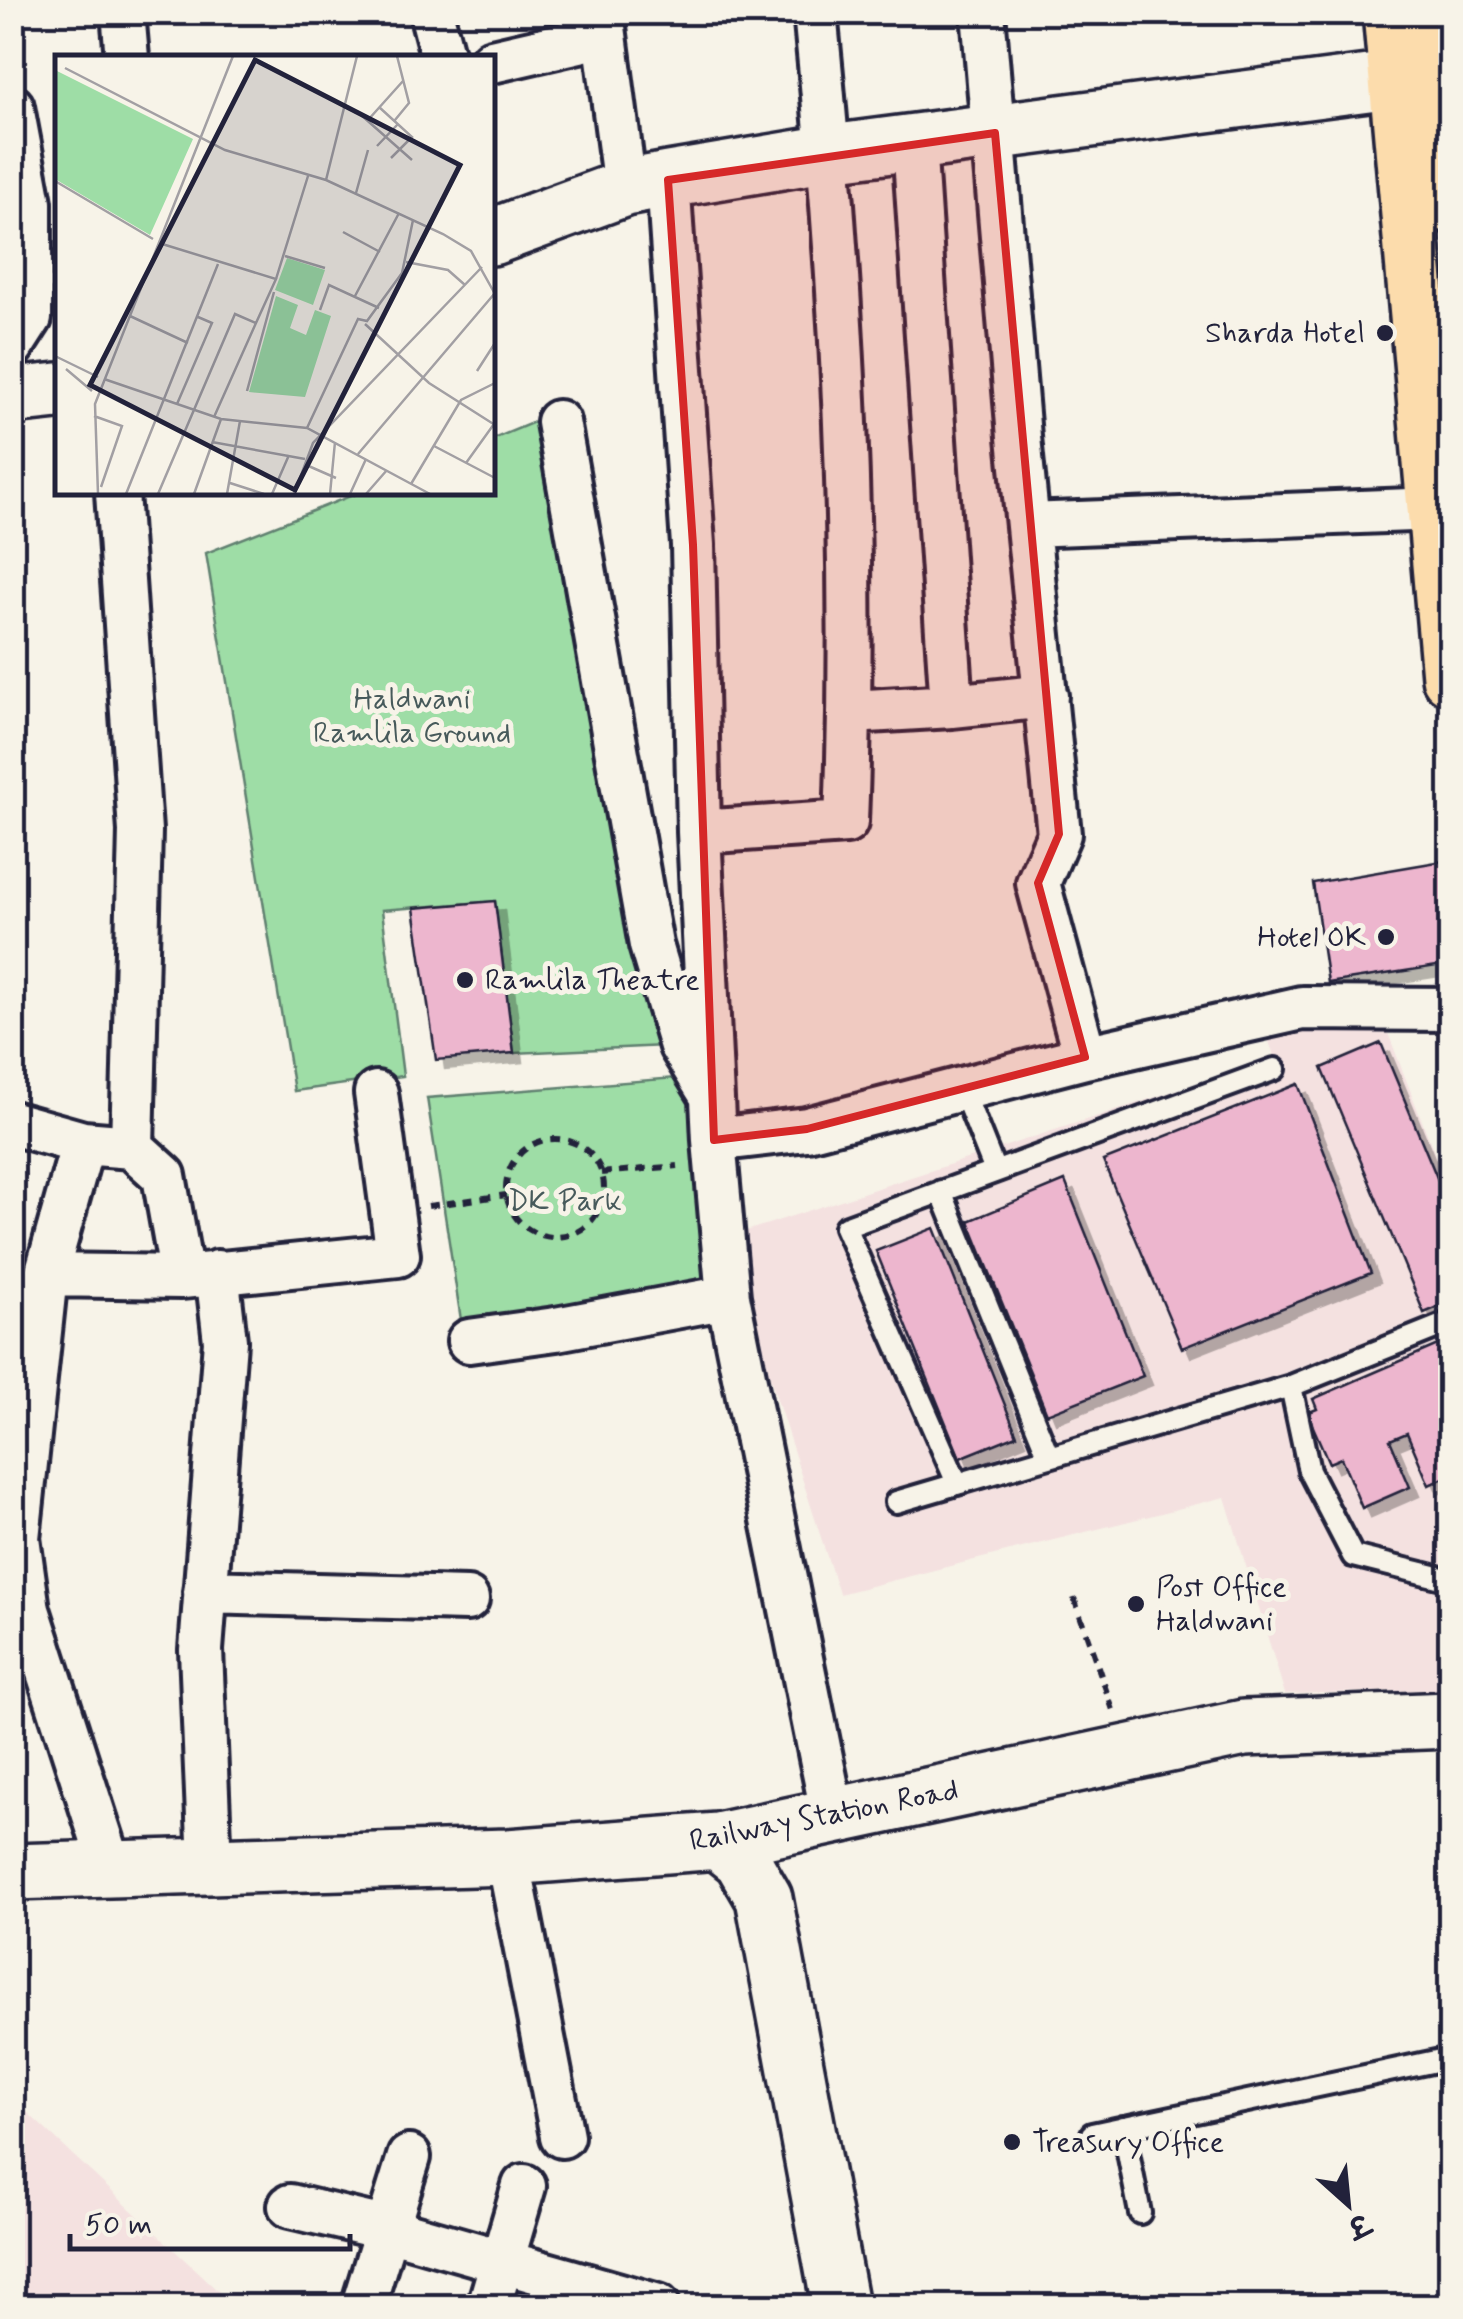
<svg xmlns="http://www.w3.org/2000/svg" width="1463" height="2319" viewBox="0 0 1463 2319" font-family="Mynerve,'Playpen Sans Deva',sans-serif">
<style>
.built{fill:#f4e1e0}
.green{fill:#9edda6;stroke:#608070;stroke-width:2.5}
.building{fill:#edb6ce;stroke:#22223b;stroke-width:2.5;filter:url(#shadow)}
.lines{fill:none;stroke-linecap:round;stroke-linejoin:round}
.lane-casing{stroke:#22223b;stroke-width:28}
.street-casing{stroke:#22223b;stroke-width:50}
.secondary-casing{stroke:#22223b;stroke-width:62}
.highway-casing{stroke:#22223b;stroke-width:62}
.path{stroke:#22223b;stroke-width:6;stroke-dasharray:10 8;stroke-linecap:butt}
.lane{stroke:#f7f3e8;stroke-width:20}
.street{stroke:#f7f3e8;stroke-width:42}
.secondary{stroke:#f7f3e8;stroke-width:55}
.highway{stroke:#fcdcac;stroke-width:55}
.marked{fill:#d62828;fill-opacity:0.2;stroke:#d62828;stroke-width:8;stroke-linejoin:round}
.poi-dot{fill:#22223b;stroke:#f7f3e8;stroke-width:4}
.labels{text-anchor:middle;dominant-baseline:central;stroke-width:10;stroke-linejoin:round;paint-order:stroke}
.poi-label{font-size:30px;fill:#22223b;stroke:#f7f3e8;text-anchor:start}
.park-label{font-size:30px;fill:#475a5b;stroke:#f7f3e8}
.street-label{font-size:30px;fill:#22223b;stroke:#f7f3e8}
.inset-road{fill:none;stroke:#a29fa3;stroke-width:2.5}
.view{fill:#22223b;fill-opacity:0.15;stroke:#22223b;stroke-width:5}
.inset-edge{fill:none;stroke:#22223b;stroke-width:5}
</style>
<defs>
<filter id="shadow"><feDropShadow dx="9" dy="9" stdDeviation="0" flood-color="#0004"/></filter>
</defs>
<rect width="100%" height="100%" fill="#f7f3e8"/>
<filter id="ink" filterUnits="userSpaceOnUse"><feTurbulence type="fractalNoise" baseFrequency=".01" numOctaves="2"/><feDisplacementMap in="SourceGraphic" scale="20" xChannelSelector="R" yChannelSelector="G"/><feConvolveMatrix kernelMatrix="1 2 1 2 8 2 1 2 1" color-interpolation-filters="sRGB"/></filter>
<g filter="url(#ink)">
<path class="built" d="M1381,1015L1450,1193V1690L1285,1694L1225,1497L839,1594L765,1362L737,1234L1275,1058L1263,1025Z
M12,2099H13L234,2306H13Z"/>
<path class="green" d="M539,420L664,1046L514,1053L495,901L382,910L403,1076L294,1091L206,553L358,493L492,492L493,439Z
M688,1077L712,1290L463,1333L427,1098Z"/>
<path class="building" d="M1443,861L1450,910V964L1328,983L1313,883Z
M495,901L514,1053L436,1060L414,908Z
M1381,1043L1450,1209V1302L1424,1313L1322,1068Z
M1298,1084L1371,1273L1182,1348L1103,1161Z
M1065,1181L1143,1376L1047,1414L969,1221Z
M934,1228L1017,1435L960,1458L876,1251Z
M1447,1341L1450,1349V1475L1429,1485L1407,1433L1390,1440L1410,1487L1362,1508L1341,1458L1329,1463L1307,1413L1317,1409L1313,1399Z"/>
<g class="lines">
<g class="lane-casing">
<path id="lane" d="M962,1088L995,1171
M941,1191L1049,1457
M1291,1386L1309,1471L1353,1556L1450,1580
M957,1483L845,1227L1275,1069
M896,1502L1291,1386L1450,1322
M1123,2127L1140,2213
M1092,2134L1450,2058"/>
</g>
<g class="street-casing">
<path id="street" d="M123,12L127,58
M431,12L443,58
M602,12L625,188
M983,12L1019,437L1059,834L1038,883L1085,1057
M492,61L605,35
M12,107L30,203V318L12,346
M914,143L952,706L1046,696
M668,180L693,545L699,832L846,822C857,552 842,282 815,12
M558,422L651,945L681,1046L711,1095
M1028,525L1436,509
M851,712L952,706
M699,832L714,1140L807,1129L1085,1057L1302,1008L1450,1009
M12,1123L83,1143
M714,1140L728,1297L833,1817
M132,1147L164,1176L182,1277
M46,1275L182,1277L398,1255L376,1093
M469,1341L556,1329L728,1297
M205,1592L467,1599
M508,1857L562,2136
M210,1865L201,1650L225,1341L217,1272
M111,1868L28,1610L18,1538L46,1275L83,1143L132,1147L140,831L117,492
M290,2206L388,2229L658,2306
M363,2306L409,2157
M489,2306L524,2186"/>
</g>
<g class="secondary-casing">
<path id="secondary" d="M492,237L625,188L668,180L830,153L1399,79
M12,396L58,391
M718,1841L742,1860L764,1898L840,2306
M12,1872L508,1857L718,1841L1244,1728L1450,1720"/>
</g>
<g class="highway-casing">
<path id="highway" d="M1391,12L1450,677
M1435,12L1448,204"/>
</g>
<path class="path" d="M506 1188a49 49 0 1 1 98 0a49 49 0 1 1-98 0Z
M601,1173L678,1166
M428,1206L506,1195
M1074,1598L1113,1710"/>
<use href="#lane" class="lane"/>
<use href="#street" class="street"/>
<use href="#secondary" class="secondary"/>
<use href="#highway" class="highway"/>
</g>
</g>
<path class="marked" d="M995,133L1059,834L1038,883L1085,1057L807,1129L714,1140L693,545L668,180Z"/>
<g class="poi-dot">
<circle cx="1385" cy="333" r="10"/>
<circle cx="1386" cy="937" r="10"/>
<circle cx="465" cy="980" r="10"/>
<circle cx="1136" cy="1604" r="10"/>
<circle cx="1012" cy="2142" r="10"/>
</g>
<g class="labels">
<g class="poi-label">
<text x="1365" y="333" text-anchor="end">Sharda Hotel</text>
<text x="1366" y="937" text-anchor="end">Hotel OK</text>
<text x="485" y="980">Ramlila Theatre</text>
<text x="1156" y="1587">Post Office<tspan x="1156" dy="34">Haldwani</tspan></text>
<text x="1032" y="2142">Treasury Office</text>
</g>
<g class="park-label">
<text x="412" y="699">Haldwani<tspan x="412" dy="34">Ramlila Ground</tspan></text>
<text x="565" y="1201">DK Park</text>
</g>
<g class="street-label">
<text transform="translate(824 1816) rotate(-11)">Railway Station Road</text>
</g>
</g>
<g transform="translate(55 55)">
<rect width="440" height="440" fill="#f7f3e8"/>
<path d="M0,15L138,84L95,180L0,124ZM232,203L270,215L258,250L220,235ZM221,241L243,250L235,273L251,280L260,255L276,261L250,342L194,337Z" fill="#9edda6"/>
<path class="inset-road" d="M10,13L170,95L271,125L388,179L416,196L440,239M324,52L357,82L336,103M306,60L357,105M313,65L348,26M340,65L354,48L342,1M322,91L343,69M271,125L302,1M0,126L98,184M301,138L313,95M288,177L325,197M104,188L221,224L201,268M230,201L270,213M351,207L393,215L410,230M221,224L253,121M300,241L344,158M265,255L274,230L324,253M75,261L133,288M310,269L374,328L440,370M0,301L43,322M11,314L37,336M422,316L440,288M49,324L166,364L252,373L375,439M192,336L219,237M122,349L157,268L143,262M39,361L67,371L46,432M252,373L303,264L312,266L347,218L358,165M157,387L250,404M379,391L440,423M303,399L440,238M411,408L439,369M249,409L281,423M175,428L209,439M356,429L406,345L440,328M43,439L40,349L178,1M71,439L163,209M103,439L180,259L201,268L159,362M139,439L166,364M172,439L185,366M217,439L234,400M239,439L258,388L427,212M275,439L280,387M295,439L311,404M311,439L332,415"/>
<path class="view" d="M200,5L405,110L240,435L35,330Z"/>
<rect width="440" height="440" class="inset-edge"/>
</g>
<rect width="1463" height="2319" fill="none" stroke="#f7f3e8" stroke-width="50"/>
<rect x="25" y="25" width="1413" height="2269" fill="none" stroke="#22223b" stroke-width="4" filter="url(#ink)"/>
<g transform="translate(1348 2204) rotate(153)" stroke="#f7f3e8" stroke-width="8" paint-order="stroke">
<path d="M0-8L18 38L0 25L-18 38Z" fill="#22223b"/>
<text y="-15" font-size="28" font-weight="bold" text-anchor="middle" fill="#22223b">उ</text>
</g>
<path d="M70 2234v15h280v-15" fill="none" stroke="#22223b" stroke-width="5"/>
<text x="85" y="2234" font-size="30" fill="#22223b" stroke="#f7f3e8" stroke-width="8" paint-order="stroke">50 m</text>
</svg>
